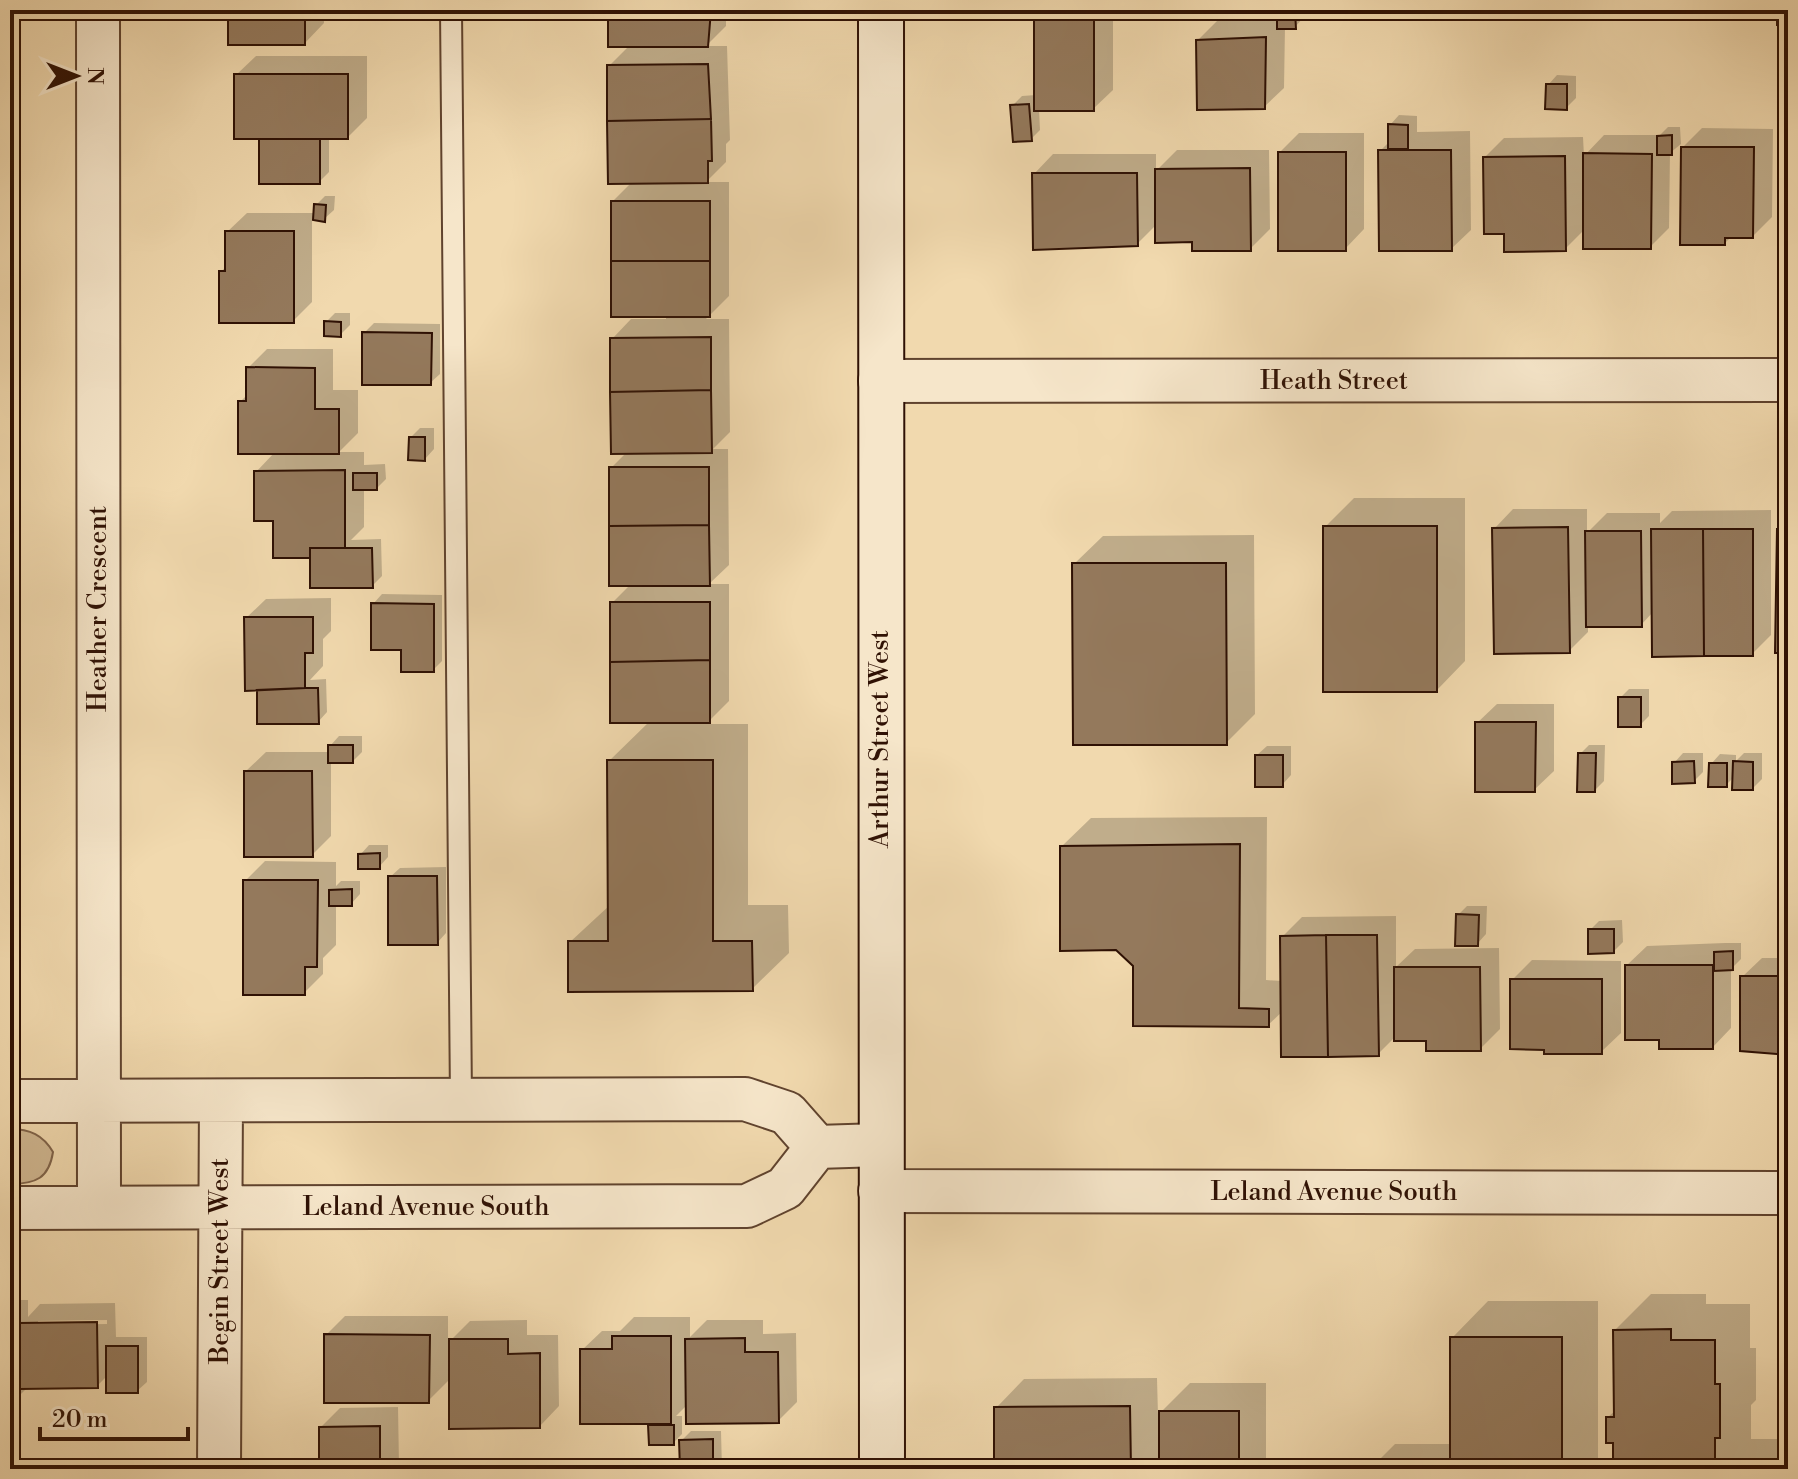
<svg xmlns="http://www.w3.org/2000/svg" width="1798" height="1479" viewBox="0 0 1798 1479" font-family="'Libre Bodoni',serif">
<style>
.green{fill:#d0b791;stroke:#80644a;stroke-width:2}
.shadow{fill:#0003;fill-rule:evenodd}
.building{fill:#94795c;stroke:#2f1104;stroke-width:2}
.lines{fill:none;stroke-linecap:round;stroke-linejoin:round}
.lane-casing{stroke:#60432e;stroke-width:24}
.street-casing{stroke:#60432e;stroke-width:46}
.secondary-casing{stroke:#2f1104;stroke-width:48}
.lane{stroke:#f6e6ca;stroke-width:20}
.street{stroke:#f6e6ca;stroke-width:42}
.secondary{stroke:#f6e6ca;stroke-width:44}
.labels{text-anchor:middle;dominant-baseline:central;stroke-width:6;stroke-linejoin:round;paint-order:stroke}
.street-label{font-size:26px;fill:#2f1104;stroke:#f6e6ca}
</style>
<rect width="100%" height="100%" fill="#f1d9ae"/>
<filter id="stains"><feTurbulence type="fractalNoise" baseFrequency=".0025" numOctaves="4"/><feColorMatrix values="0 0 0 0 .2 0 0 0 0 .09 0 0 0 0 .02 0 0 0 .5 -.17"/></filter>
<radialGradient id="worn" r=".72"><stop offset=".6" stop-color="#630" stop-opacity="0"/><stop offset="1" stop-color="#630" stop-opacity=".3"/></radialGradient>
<path class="green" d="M10,1129C30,1129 43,1135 53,1152C49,1178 36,1184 10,1184Z"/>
<path class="shadow" d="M230,10H324V23L305,43Z
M610,10H726V26L706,46H727L730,140L726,144V162L706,182H729V296L706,319H729L730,432L713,449H728L729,565L709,584H729V701L706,724H748V905H788L789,953L752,989L570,942L610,905L609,761L650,721L612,603L631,584L611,468L627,452L612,339L631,319H666V315L613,201L633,181L609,66L630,45Z
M1041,10H1113V90L1093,109H1039L1040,130L1031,139L1012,106L1022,96L1036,95V15Z
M1279,10H1304V17L1295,27H1285L1284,88L1264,107L1198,40L1217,21L1279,19Z
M256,56H367V118L348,137H329V172L319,182L261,137L236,75Z
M1557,75L1576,76V98L1566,108L1548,85Z
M1399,115L1417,116V132L1470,131L1471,230L1451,249L1380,151L1390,141V125Z
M1668,127H1680L1681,144L1670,153L1669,228L1650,247L1585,229L1565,249L1506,232L1485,157L1504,138L1583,137L1584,156L1604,135H1660Z
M1702,128L1773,129L1772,217L1753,236H1732L1725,243L1683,147Z
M1299,133H1364V229L1345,249L1280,152Z
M1177,150H1269L1270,229L1250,249L1194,240L1157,224L1137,244L1034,174L1053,154H1156V171Z
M325,196H335L334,210L324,219L312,218V302L293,321L221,272L227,265V232L247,213H315L316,205Z
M335,313H350V325L340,335L326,322Z
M374,323L440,324V374L430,383L364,333Z
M267,349H333V390H358V433L339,452H364V465L385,464L386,479L377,488H364V527L351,540L381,539L382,576L372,586L312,553L275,519L256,472L275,452L240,402L248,394V368Z
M420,428H434V449L425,459L411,437Z
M1354,498H1465V661L1437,690L1325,527Z
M1513,509H1587V533L1607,513H1660V523L1672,511L1771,510V635L1752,654L1653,612L1641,625H1588V632L1569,651L1494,529Z
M1788,520V651L1779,529Z
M1254,535L1255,714L1226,743L1074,564L1103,536Z
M382,594L442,595V661L433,670L403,648L373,604Z
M331,598V631L323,639V666L310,680L326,679L327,712L318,722L259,688L246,618L266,599Z
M1629,689H1649V716L1640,725L1620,698Z
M1497,704H1554V771L1534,790L1477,723Z
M339,736H362V752L353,761H331V836L312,855L246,771L266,752H330V746Z
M1589,745H1605L1604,781L1595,790L1580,754Z
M1267,746H1291V775L1282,785L1257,755Z
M1683,753H1703V772L1694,781L1674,763Z
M1744,753H1762V779L1753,788L1734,777L1726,785L1711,764L1720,754L1736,755V761Z
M1267,817L1266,980L1282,981V937L1302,917L1396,916V967L1415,949L1499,948L1500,1029L1480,1049L1428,1039H1393L1378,1054L1283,1011L1268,1025L1135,965L1062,846L1091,818Z
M369,845H388V857L379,867L360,855Z
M265,861L336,862V886L341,881H360V894L351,904H336V945L323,958V974L304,993L245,881Z
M446,867V933L437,943L390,877L400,868Z
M1467,906H1487L1486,934L1477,944L1458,915Z
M1622,920L1623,942L1614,951L1590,930L1599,921Z
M1725,943H1741V959L1731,969V1028L1712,1048L1661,1038L1627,965L1647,946Z
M1762,958H1788V1051L1742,977Z
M1532,960L1621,961V1033L1601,1052L1512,980Z
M1651,1294H1706V1304H1750V1348H1756V1400L1751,1405V1439H1788V1469H1615V1441L1608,1417L1616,1410L1615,1330Z
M10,1300H28V1317L40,1304L115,1303L116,1337H147V1382L137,1391L108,1375L97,1386L28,1387L10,1405ZM107,1320V1324L38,1325V1321Z
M1488,1301H1598V1469H1370L1395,1444H1452V1338Z
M345,1316H448V1343L470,1321L527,1320V1335H558L559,1406L540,1426L451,1378L428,1401L326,1335Z
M634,1317H690V1337L707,1320H763V1334L796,1333L797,1402L778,1421L688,1404L676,1416H682V1434L673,1443L650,1426L654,1422L582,1350L602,1331H620Z
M1157,1378L1158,1415L1190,1383H1266V1469H996V1408L1024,1379Z
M398,1407L399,1465L395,1469H321V1427L340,1408Z
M691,1431H721L722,1469H682L681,1441Z
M10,1455H19V1469H10Z
M476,1465L494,1466V1469H472Z"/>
<path class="building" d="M228,10H305V45H228Z
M608,10H711L708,47H608Z
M1149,10H1174V20H1149Z
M1277,10H1295L1296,29H1277Z
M1777,10H1788V25H1777Z
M1034,14H1094V111H1034Z
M1266,37L1265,109L1197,110L1196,40Z
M708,64L711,119L607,121V65Z
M234,74H348V139H234Z
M1546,84H1567V110L1545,109Z
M1029,104L1032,141L1013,142L1010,105Z
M711,119L712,161H708V183L608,184L607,121Z
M1388,124L1408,125V149H1388Z
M1672,135V155H1657V136Z
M259,139H320V184H259Z
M1681,147H1754L1753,238H1725V245H1680Z
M1378,150H1451L1452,251H1379Z
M1278,152H1346V251H1278Z
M1583,153L1652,154L1651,249H1583Z
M1783,155H1788V250H1783Z
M1565,156L1566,251L1504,252V234H1484L1483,157Z
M1250,168L1251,251H1192V242L1155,243V169Z
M1032,173H1137L1138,246L1033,250Z
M611,201H710V261H611Z
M314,204L326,205L325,222L313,220Z
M225,231H294V323H219V271H225Z
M611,261H710V317H611Z
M324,321L341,322V337L324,336Z
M362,332L432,333L431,385H362Z
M711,337V390L610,392V338Z
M246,367L315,368V409H339V454H238V401H246Z
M711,390L712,453L611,454L610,392Z
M409,437H425V461L408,460Z
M609,467H709V525L609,526Z
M345,470V548H310V558H273V521H254V471Z
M353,473H377V490H353Z
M709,525L710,586H609V526Z
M1323,526H1437V692H1323Z
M1568,527L1570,653L1494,654L1492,528Z
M1651,529H1703L1704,656L1652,657Z
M1703,529H1753V656H1704Z
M1777,529H1788V653H1775Z
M1585,531H1641L1642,627H1586Z
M310,548H372L373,588H310Z
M1072,563H1226L1227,745H1073Z
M610,602H710V660L610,662Z
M371,603L434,604V672H401V650H371Z
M244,617H313V653H305V688L245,691Z
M710,660V723H610V662Z
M305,688H318L319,724H257V690Z
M1618,697H1641V727H1618Z
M1475,722H1536L1535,792H1475Z
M328,745H353V763H328Z
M1578,753H1596L1595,792H1577Z
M1255,755H1283V787H1255Z
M607,760H713V941H752L753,991L568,992V941H608Z
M1694,761L1695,783L1672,784V762Z
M1733,761L1753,762V790H1732Z
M1709,763H1727V787H1708Z
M244,771H312L313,857H244Z
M1240,844L1239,1008L1269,1009V1027L1133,1026V966L1116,950L1060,951V846Z
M380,853V869H358V854Z
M388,876H437L438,945H388Z
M243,880H318L317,967H305V995H243Z
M352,889V906H329V890Z
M1456,914L1479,915L1478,946H1455Z
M1588,929H1614V953L1588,954Z
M1326,935H1377L1379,1056L1328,1057Z
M1326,935L1328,1057H1281L1280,936Z
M1733,951V970L1714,971V952Z
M1625,965H1713V1049H1659V1040H1625Z
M1394,967H1480L1481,1051H1426V1041H1394Z
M1740,976H1788V1055L1740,1051Z
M1510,979H1602V1054H1544V1050L1510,1049Z
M97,1322L98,1388L20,1389L19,1323Z
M1671,1329V1340H1715V1384H1720V1438H1715V1469H1613V1443H1606V1417H1614L1613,1330Z
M324,1334L430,1335L429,1403H324Z
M612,1336H671V1424H580V1349H612Z
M1450,1337H1562V1469H1450Z
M745,1338V1352H778L779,1423L686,1424L685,1339Z
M449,1339H508V1354L540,1353V1428L449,1429Z
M106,1346H138V1393H106Z
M1130,1406L1131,1469H994V1407Z
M1159,1411H1239V1469H1159Z
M648,1425H674V1445H649Z
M380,1426V1469H319V1427Z
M713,1439V1469H680L679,1440Z"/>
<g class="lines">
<g class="lane-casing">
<path id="lane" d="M451,10L461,1100"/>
</g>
<g class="street-casing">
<path id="street" d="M98,10L99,1207
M880,381L1788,380
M10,1101L745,1099L787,1113L817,1147
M817,1147L880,1145
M880,1191L1788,1193
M10,1208L747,1206L785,1188L817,1147
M219,1469L221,1101"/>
</g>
<g class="secondary-casing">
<path id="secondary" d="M881,10L882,1469"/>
</g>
<use href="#lane" class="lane"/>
<use href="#street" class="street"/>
<use href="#secondary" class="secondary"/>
</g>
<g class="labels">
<g class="street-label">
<text x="1334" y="381">Heath Street</text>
<text transform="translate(98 609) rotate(-90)">Heather Crescent</text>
<text transform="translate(880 739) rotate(-90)">Arthur Street West</text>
<text x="1334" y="1192">Leland Avenue South</text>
<text x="426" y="1207">Leland Avenue South</text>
<text transform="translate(220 1261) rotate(-90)">Begin Street West</text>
</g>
</g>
<rect width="1798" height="1479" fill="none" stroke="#f1d9ae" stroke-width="40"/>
<rect x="12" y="12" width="1774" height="1455" fill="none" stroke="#2f1104" stroke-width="4"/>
<rect x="20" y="20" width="1758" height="1439" fill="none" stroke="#2f1104" stroke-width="2"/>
<g transform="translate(76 76) rotate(90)" stroke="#f6e6ca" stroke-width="6" paint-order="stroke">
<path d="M0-6L14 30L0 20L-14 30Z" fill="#2f1104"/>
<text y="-12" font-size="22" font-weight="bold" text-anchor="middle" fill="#2f1104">N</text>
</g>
<path d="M40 1427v12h148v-12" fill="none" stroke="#2f1104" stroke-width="4"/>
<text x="52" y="1427" font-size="24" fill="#2f1104" stroke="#f6e6ca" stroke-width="6" paint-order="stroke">20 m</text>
<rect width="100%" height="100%" filter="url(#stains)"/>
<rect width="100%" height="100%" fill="url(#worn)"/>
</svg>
